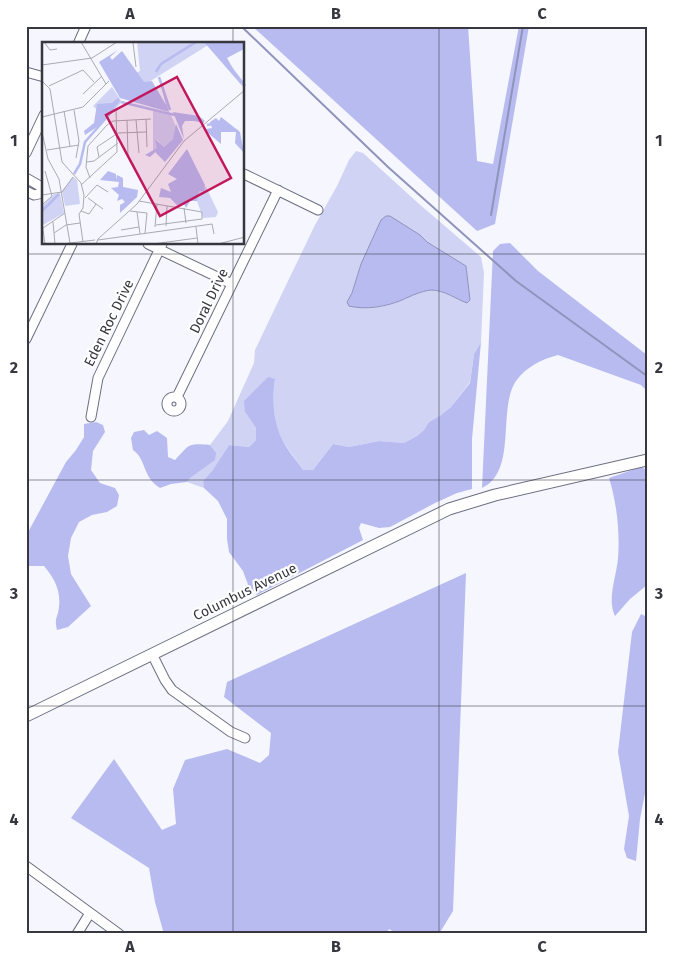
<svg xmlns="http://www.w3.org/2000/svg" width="673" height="960" viewBox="0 0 673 960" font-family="'Fira Sans',sans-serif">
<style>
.green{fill:#d0d3f3;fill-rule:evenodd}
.forest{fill:#b7bbf0}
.water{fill:#b7bbf0;stroke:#9093bb}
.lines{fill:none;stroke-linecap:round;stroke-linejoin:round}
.stream{stroke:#9093bb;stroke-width:2}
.minor-casing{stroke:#6d6f80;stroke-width:11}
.major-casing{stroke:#6d6f80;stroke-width:13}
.minor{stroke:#fff;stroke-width:9}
.major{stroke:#fff;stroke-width:11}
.grid{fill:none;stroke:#36373f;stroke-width:1;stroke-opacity:0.55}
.labels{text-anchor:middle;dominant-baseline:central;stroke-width:4.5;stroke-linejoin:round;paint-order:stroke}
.street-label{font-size:14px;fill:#36373f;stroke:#fff}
.inset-river{fill:none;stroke:#b7bbf0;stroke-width:2.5}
.inset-road{fill:none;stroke:#a9aab2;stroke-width:1}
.view{fill:#c2185b;fill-opacity:0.15;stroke:#c2185b;stroke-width:2.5}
.inset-edge{fill:none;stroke:#36373f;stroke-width:2.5}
.neatline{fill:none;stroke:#36373f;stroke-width:2}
.grid-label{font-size:16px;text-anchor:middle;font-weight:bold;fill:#36373f}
</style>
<rect width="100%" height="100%" fill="#f5f6fe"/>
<path class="green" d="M356,151L363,153L418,203L481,257L484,273L481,342L474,354L470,382L451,407L441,415L429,422L424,430L417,436L404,443L379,441L349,447L333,444L313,470H303C297,461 289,451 283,441C273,423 272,399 275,379L245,412L256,428V440L249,447L229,445L212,471L203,481L204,488L187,482L189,478L201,470L215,453L210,445L228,421L254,363L255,350L288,281L315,225L337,186L349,160ZM420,235L427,242L466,266L470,300C456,302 447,291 433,290C413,289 394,308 374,307C365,307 355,304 347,302L352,293L361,264Z"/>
<path class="forest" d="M252,26H468L477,161L493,164L519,26H529L495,224L477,231Z
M510,243L538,271L647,355V391L641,385L558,355C542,359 526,367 516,381C497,409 518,471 482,488L493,251L500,244Z
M481,342L472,439V489L457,493L435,503L390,527L379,528L361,523L359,528L363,540L257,595L249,587L243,571L229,552L227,539V519L218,501L204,488L203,481L212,471L229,445L249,447L256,440V428L245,412L244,401L268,377L275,379C272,399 273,422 283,441C288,451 297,461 303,470H313L333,444L349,447L379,441L404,443L417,436L424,430L429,422L441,415L451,407L470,383L474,354Z
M96,422L103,425L105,432L93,451L91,470L100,483L115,488L119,495L117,506L107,512L92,515L79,522L71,538L68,556L71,574L91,606L68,627L57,630C54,617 58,618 59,607C61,590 54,578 44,566H26V536L66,462L76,450L84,437V424Z
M144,430L149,435L157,431L167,438L168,457L175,460C190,445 186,443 210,445L216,453L215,460L190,478L187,482L171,484L160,488C142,477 147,460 133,450L131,438L134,432Z
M641,467L647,470V585L630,599L615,616C607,599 616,578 618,559C620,532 617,504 609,478Z
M466,573L453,911L439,934H397L389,929L386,934H164L155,902L149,868L71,818L114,759L162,830L176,824L173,789L185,760L227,749L260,763L269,755L271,733L224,697L227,682Z
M641,614L647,617V783L640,819L636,861L627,858L624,849L629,816L618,752L632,632Z"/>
<path class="water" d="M386,216H390L420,235L427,242L466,266L470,300L467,303C456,299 444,290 431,290C421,291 411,296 402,300C385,307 366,310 349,306L347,302L352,293L361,264L381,220Z"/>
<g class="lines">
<path class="stream" d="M241,26L388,167L516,281L647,376
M491,215L523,26"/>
<g class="minor-casing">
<path id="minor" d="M78,44L86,26
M26,72L44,77
M26,153L44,115
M244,174L318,210
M26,178L40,186L44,193
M26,191L34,195L43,193
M148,244L232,284
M26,339L72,244
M167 404a7 7 0 1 1 14 0a7 7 0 1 1-14 0Z
M177,397L278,190
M91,417L98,378L162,244
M152,654L165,680L172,690L231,732L245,738
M26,866L119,934
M77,934L90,913"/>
</g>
<g class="major-casing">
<path id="major" d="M26,716L449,509L495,495L647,460"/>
</g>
<use href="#minor" class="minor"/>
<use href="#major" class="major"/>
</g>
<path class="grid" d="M233,26V44M439,26V934M233,244V934M26,254H647M26,480H647M26,706H647"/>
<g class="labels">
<g class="street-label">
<text transform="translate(209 301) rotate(-64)">Doral Drive</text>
<text transform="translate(109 323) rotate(-64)">Eden Roc Drive</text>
<text transform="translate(245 592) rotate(-26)">Columbus Avenue</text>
</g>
</g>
<g transform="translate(42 42)">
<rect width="202" height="202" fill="#f5f6fe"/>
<path d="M95,0H171L102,43L94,31L98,29ZM70,45L80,60L64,76L51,64ZM111,68L129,73L135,87L131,97L122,105L114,97L116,105L111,113ZM31,135L35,138L38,162L23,164L20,149ZM159,144L164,145L176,170L174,175L161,176L155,159V148ZM18,151L22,171L1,183L0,164L12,152Z" fill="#d0d3f3"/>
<path d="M162,0H201L202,7L185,16L202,46ZM76,8L68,15L70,18L80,9L102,40L110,39L124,63L117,35L127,70L78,56L57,20ZM76,56L78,59L58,83L43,93L42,89L52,81L55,62L70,61ZM131,70L157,74L163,79H143L140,84L142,97ZM179,75L198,90L202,111L193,101L194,90H179V102L165,90L164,87L170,86L168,80L174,76L177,79ZM134,82L141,98L123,120L113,110L108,115L103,113L115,106L113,97L122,105L131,97ZM145,107L163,143L162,149H157L155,159H148L144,166L142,162L135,163L128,156L117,155L119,146L129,150L126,142L135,137L126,132ZM66,129L74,132V138L75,133L81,136V145L96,148L95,155L78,171V163L83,160L80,157L75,159L77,153L69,146L76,145L77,140L58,138Z" fill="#b7bbf0"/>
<path class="inset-river" d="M172,0L178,3L179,7L189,5L190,0M176,2V9L203,44M114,30L119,22L154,0M117,35L128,68M79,60L162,80M165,83L175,81L180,87L196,89M32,132L38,122L43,100L72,67M0,169L17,152"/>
<path class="inset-road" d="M2,0L8,8L15,7M39,0L64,42M91,1L94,25M0,23L50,16L75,0M0,39L8,47L20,120L39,141L42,153L41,166L37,172L41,200M7,44L41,28L52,40M41,52L59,35M32,68L37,99L34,116M22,69L28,104M0,75L41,65L67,39M104,77L105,105M85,78L86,114M94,78L97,111M0,90L6,117L17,137L28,201M76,91L104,90M5,108L37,103M57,115L55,105L76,91M45,120L52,119L76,101M48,136L44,125L46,104L65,83L71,79L109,77M39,143L75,110L74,66M20,150L31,135M0,153L20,150M43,156L55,143L66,150M46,156L61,167M97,159L160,170V177L114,183M0,163L10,154L3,129M142,166L144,181M39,169L47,172L54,162M88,169L105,171L103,191M95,170L98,192M0,180L3,202M11,180L13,202M124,184L125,164M113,185L115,162M154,185L156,202M1,186L23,171M79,188L97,185M12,191L24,183L38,181M56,198L170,182L172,192M20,202L53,198M54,202L56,197L95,162L142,99L203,48M111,202L155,196M176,202L203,195"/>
<path class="view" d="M135,35L189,136L118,174L64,73Z"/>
<rect width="202" height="202" class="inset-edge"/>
</g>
<rect width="673" height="960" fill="none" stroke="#ffffff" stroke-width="55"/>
<rect x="28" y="28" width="618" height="904" class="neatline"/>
<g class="grid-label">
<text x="130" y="19">A</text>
<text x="336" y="19">B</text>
<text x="542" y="19">C</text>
<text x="14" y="146">1</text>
<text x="659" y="146">1</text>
<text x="14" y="373">2</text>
<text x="659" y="373">2</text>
<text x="14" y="599">3</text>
<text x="659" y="599">3</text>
<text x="14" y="825">4</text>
<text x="659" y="825">4</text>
<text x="130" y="952">A</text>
<text x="336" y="952">B</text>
<text x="542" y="952">C</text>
</g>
</svg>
